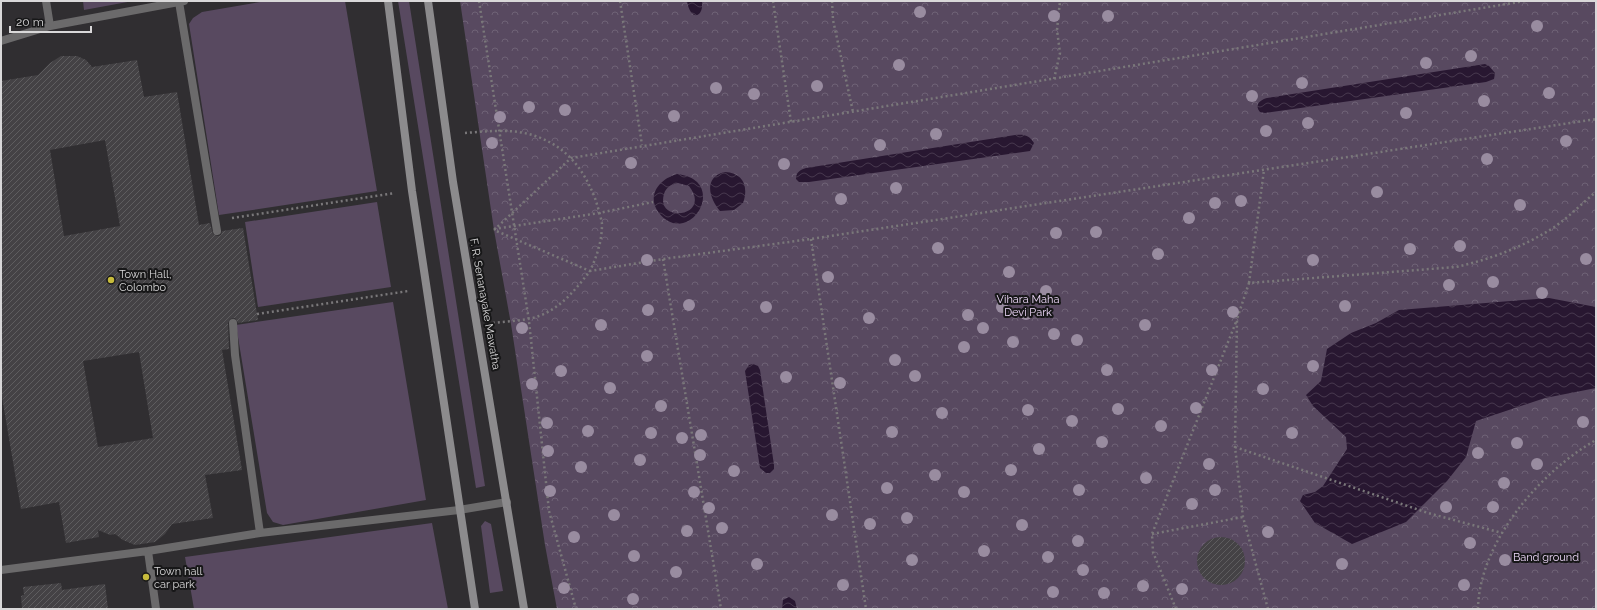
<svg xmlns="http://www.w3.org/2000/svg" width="1597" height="610" viewBox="0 0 1597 610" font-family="Raleway,sans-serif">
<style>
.grass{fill:#584960}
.forest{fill:url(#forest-crowns)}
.water{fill:url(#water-waves);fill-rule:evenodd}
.building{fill:url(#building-hatch);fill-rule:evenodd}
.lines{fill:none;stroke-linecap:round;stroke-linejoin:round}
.path{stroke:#7a787a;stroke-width:2.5;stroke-dasharray:2 3;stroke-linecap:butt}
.service{stroke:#6b6a6b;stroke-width:8}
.secondary{stroke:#8c8b8d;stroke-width:8}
.tree{fill:#998ca0}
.poi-dot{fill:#c7bb3c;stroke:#171718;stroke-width:1.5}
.labels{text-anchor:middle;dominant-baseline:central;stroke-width:4;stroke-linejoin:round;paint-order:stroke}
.poi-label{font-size:11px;fill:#d9d8d9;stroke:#171718;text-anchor:start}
.park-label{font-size:11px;fill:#efd9fa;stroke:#171718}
.street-label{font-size:11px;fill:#d9d8d9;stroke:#171718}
</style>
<defs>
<pattern id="forest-crowns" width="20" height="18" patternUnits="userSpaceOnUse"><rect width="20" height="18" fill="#584960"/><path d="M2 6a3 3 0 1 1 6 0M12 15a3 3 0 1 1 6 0" fill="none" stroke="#6f6276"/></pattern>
<pattern id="water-waves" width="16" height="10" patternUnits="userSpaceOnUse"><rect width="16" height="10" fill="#281731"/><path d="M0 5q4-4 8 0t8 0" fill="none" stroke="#47384e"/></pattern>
<pattern id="building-hatch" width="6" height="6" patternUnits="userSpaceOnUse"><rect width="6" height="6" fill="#444245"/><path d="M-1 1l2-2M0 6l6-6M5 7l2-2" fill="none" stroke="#5e5d5f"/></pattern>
</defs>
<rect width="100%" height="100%" fill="#302e31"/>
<path class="grass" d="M83,1H133L84,10Z
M266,1H345L377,191L219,215L189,24L193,18L202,12Z
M398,1H409L485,486L476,488Z
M377,202L391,287L258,307L245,222Z
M393,302L426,500L283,525L273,522L267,513L236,325Z
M485,521L491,524L503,591L490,593L481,526Z
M432,523L448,609H194L185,557Z"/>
<path class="forest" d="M460,1H1596V609H557L545,545L511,324L494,230Z"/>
<path class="water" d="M687,1H702C704,19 690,21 687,1Z
M1485,64L1489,66L1495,73L1494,79L1486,82L1265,113L1260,112C1254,105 1260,100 1267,98Z
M1015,135C1024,134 1029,135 1034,143L1030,151L809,182H799L796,179C796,172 800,170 806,168Z
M725,172C743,173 749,186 743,203L734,210L720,211C709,198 703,177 725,172Z
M677,174C731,180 689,250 659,213C646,196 659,179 677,174ZM678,183L689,186C713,217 655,224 664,194C666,187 672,184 678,183Z
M1549,298L1596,307V388L1545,398L1476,421L1466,457L1447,481L1406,522L1352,544L1315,523L1300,501L1303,495L1315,492L1323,486L1347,449L1346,437L1313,406L1306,395L1321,381L1327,349L1351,333L1376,323L1399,310Z
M753,364L758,366L760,370L774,465V469L770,473H766L760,468L745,371L749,365Z
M789,597L795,601L797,609H782L783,600Z"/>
<path class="building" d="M61,56H77L86,60L92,67L137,60L144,97L177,92L199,225L210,223L213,234L218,236L221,235L222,231L243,228L258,320L238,323L235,318L230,319L228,323L229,349L222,350L242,470L205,475L213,518L172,524L165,534L155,542L135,545L123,540L115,534L110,535L98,530L99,537L66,543L59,502L21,509L1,391V81L38,75L50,63ZM105,140L120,226L64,236L50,150ZM139,352L153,438L98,447L83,361Z
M1197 561a24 24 0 1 1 48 0a24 24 0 1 1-48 0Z
M61,583L62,590L105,584L108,609H22L21,596L24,595L23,587Z"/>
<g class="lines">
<path class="path" d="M479,1L529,321L549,511L576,609
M620,1L642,145
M773,1L791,122
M832,1L833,20L853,112
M1054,79L1060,53L1057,30L1060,1
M465,133C489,131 515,128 538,137C568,148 585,171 596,201C598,208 601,217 602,224C602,241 597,256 590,271L494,230
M232,218L395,193
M494,229L599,213L653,202
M494,230L571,158L1525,1
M811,239L866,609
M663,259L721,609
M1249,283L1264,170
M257,314L408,291
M493,323C508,321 525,321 539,316C561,308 576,289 590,271L663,259L811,239L1596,119
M1235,447L1428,513L1502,533
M1152,534L1243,517
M1176,609L1153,552L1152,534L1236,322
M1268,609L1243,517L1235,447L1237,319L1249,283L1456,267C1488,260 1520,248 1548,231C1563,223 1582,203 1596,192
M1478,609C1479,542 1541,471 1596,440"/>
<path class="service" d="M46,1L50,26L184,1
M179,2L217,231
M1,41L50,26
M233,323L235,355L260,533
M148,551L156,609
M1,570L148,551L260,533L459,510L507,502"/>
<path class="secondary" d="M388,1L412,191L475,609
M428,1L453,182L524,609"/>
</g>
<g class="tree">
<circle cx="920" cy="12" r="6"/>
<circle cx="1054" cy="16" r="6"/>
<circle cx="1108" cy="16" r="6"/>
<circle cx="1537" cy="26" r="6"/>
<circle cx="1471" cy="56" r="6"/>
<circle cx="1426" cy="63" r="6"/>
<circle cx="899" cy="65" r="6"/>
<circle cx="1302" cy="83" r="6"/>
<circle cx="817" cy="86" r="6"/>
<circle cx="716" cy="88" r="6"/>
<circle cx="1549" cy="93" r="6"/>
<circle cx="754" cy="94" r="6"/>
<circle cx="1252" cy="96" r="6"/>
<circle cx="1484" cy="101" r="6"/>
<circle cx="529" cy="107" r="6"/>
<circle cx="565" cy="110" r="6"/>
<circle cx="1406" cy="113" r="6"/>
<circle cx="674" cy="116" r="6"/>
<circle cx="500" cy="117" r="6"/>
<circle cx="1308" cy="123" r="6"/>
<circle cx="1266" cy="131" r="6"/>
<circle cx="936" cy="134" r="6"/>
<circle cx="1566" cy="141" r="6"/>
<circle cx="492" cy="143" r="6"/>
<circle cx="880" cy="145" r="6"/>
<circle cx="1487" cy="159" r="6"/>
<circle cx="631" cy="163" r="6"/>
<circle cx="784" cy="164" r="6"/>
<circle cx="896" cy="188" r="6"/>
<circle cx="1377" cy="192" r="6"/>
<circle cx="841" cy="199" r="6"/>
<circle cx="1241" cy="201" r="6"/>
<circle cx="1215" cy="203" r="6"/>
<circle cx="1520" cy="205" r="6"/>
<circle cx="1189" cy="218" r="6"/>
<circle cx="1096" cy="232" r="6"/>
<circle cx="1056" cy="233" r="6"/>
<circle cx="1460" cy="246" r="6"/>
<circle cx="938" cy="248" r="6"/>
<circle cx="1410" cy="249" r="6"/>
<circle cx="1158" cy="254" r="6"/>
<circle cx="1586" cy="259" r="6"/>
<circle cx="647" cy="260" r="6"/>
<circle cx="1313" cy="260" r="6"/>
<circle cx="1009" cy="272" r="6"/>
<circle cx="828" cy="277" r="6"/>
<circle cx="1493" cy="282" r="6"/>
<circle cx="1449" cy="285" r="6"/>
<circle cx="1046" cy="291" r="6"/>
<circle cx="1542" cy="293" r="6"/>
<circle cx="689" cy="305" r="6"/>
<circle cx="1345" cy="306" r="6"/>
<circle cx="766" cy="307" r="6"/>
<circle cx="1002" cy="307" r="6"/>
<circle cx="648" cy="310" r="6"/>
<circle cx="1233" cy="312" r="6"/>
<circle cx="1026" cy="314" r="6"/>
<circle cx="968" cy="315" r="6"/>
<circle cx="869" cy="318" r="6"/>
<circle cx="601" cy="325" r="6"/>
<circle cx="1145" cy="325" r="6"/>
<circle cx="522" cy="328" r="6"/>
<circle cx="983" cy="328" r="6"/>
<circle cx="1054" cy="334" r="6"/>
<circle cx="1077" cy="340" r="6"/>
<circle cx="1013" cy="342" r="6"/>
<circle cx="964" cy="347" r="6"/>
<circle cx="647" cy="356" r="6"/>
<circle cx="895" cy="360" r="6"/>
<circle cx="1313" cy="366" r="6"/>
<circle cx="1107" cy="370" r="6"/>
<circle cx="1212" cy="370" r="6"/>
<circle cx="561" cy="371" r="6"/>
<circle cx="915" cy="376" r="6"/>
<circle cx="786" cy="377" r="6"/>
<circle cx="840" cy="383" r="6"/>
<circle cx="532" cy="384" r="6"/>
<circle cx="610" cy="388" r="6"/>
<circle cx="1263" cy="389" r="6"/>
<circle cx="661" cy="406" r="6"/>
<circle cx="1196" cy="408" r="6"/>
<circle cx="1118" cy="409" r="6"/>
<circle cx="1028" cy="410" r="6"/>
<circle cx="942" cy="413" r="6"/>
<circle cx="1072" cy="421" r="6"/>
<circle cx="1583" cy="422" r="6"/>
<circle cx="547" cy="423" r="6"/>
<circle cx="1161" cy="426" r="6"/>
<circle cx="588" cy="431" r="6"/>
<circle cx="892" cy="432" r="6"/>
<circle cx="651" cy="433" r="6"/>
<circle cx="1292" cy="433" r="6"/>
<circle cx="701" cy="435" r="6"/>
<circle cx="682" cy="438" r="6"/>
<circle cx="1102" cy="442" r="6"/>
<circle cx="1517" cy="443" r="6"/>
<circle cx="1039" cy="449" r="6"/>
<circle cx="548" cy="451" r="6"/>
<circle cx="1478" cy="453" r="6"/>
<circle cx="700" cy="455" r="6"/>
<circle cx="640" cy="460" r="6"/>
<circle cx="1209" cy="464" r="6"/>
<circle cx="1537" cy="464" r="6"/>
<circle cx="581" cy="467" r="6"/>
<circle cx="1011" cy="470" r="6"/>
<circle cx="734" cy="471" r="6"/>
<circle cx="935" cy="475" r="6"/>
<circle cx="1146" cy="478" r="6"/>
<circle cx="1504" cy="483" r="6"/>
<circle cx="887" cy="488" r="6"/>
<circle cx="1079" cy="490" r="6"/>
<circle cx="1215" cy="490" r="6"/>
<circle cx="550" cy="491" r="6"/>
<circle cx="694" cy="492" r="6"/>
<circle cx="964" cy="492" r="6"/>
<circle cx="1192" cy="504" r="6"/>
<circle cx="1446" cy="507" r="6"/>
<circle cx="1493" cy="507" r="6"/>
<circle cx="709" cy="508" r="6"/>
<circle cx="614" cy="515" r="6"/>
<circle cx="832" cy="515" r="6"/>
<circle cx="907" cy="518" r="6"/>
<circle cx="870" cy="524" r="6"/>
<circle cx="1022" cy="525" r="6"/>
<circle cx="722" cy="528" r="6"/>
<circle cx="687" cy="531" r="6"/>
<circle cx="1268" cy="532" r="6"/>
<circle cx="574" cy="537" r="6"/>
<circle cx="1078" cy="541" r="6"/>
<circle cx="1470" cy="543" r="6"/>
<circle cx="984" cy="551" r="6"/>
<circle cx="634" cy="556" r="6"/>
<circle cx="1048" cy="557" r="6"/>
<circle cx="912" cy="560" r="6"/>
<circle cx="1505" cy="560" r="6"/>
<circle cx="757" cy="564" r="6"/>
<circle cx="1342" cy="564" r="6"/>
<circle cx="1083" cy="570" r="6"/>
<circle cx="676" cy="572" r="6"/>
<circle cx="843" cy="585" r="6"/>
<circle cx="1464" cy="585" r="6"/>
<circle cx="1143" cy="586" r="6"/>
<circle cx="564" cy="588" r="6"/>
<circle cx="1182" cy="589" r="6"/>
<circle cx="1053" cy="592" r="6"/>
<circle cx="1104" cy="593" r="6"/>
<circle cx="633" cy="599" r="6"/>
</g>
<g class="poi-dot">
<circle cx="111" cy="280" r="4"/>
<circle cx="146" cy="577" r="4"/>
</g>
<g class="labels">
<g class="poi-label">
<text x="119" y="274">Town Hall,<tspan x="119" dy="13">Colombo</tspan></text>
<text x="154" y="571">Town hall<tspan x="154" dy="13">car park</tspan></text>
</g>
<g class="park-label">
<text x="1028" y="299">Vihara Maha<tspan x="1028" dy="13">Devi Park</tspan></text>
<text x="1546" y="557">Band ground</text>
</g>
<g class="street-label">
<text transform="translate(485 304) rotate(80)">F. R. Senanayake Mawatha</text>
</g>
</g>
<rect width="1597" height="610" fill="none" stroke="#d9d8d9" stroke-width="4"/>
<path d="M10 26v6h81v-6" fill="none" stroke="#d9d8d9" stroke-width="2"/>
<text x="16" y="26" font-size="12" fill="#d9d8d9" stroke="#171718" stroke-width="3" paint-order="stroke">20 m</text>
</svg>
